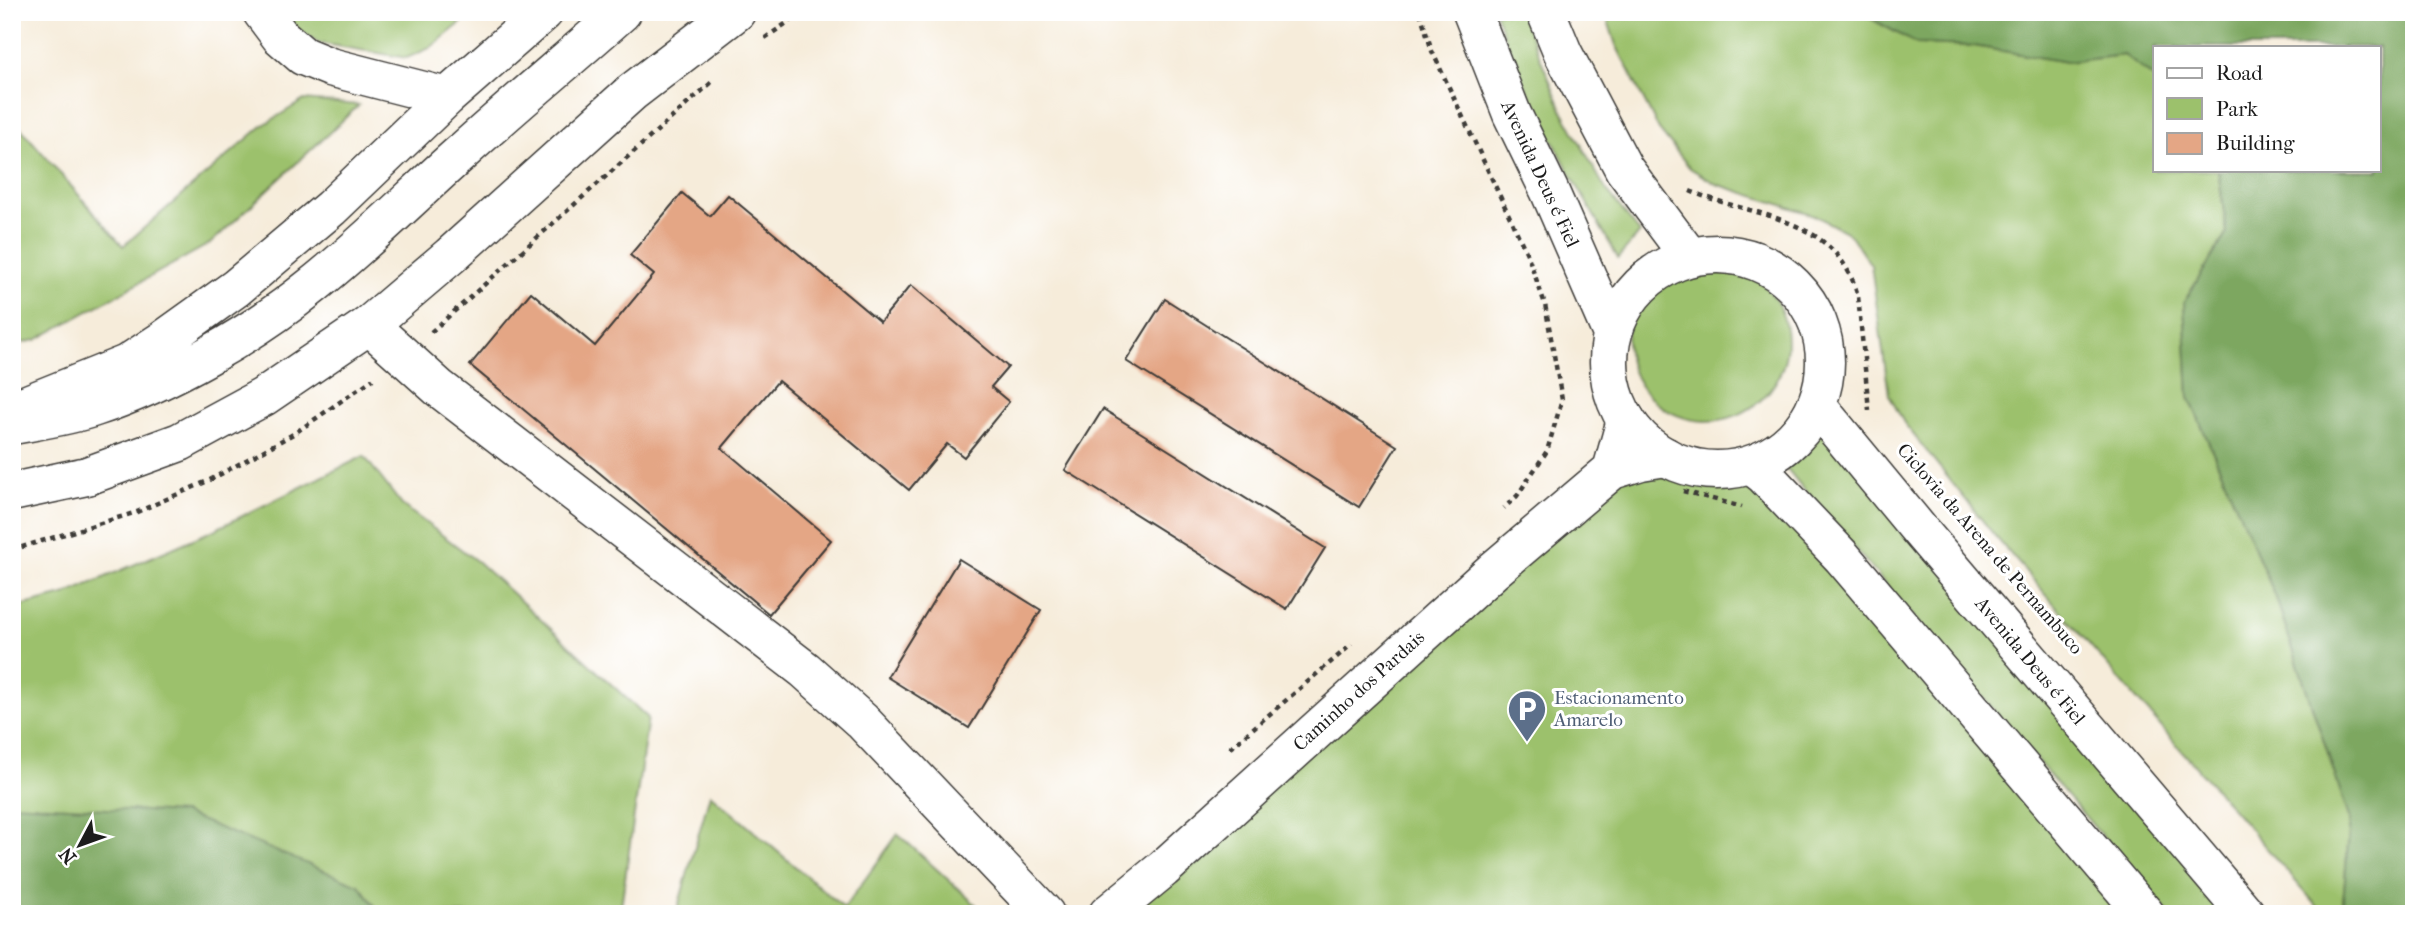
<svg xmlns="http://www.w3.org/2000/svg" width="2426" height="926" viewBox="0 0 2426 926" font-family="'IM FELL French Canon',serif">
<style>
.green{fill:#9cc16c;stroke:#5c6e44;stroke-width:2}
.forest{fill:#7da760;stroke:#4c623e;stroke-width:2}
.building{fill:#e4a685}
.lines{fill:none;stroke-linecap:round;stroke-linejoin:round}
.minor-casing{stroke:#3d3b38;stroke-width:41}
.major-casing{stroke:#3d3b38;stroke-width:41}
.path{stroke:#3d3b38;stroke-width:4.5;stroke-dasharray:5 5;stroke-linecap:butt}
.minor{stroke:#fff;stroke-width:38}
.major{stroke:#fff;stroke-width:38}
.labels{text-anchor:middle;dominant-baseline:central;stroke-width:6;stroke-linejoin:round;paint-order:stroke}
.street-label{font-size:19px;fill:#1c1c1c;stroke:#fff}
.service-label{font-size:19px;fill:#4e5e75;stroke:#fff;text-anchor:start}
</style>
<rect width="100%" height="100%" fill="#fff"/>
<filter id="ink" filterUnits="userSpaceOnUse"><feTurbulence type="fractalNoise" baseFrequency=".0143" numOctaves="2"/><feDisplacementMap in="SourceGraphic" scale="14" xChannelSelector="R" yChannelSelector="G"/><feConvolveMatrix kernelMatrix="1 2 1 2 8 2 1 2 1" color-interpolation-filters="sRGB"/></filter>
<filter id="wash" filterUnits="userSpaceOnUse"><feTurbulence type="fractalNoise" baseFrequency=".00686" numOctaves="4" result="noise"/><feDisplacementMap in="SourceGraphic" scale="28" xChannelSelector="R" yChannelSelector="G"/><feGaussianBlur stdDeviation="1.57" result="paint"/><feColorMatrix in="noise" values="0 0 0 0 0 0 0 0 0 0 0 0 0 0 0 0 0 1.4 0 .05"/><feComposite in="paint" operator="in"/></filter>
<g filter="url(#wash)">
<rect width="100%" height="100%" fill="#f6ecda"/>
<path class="green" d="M282,12H475L430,48L407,58L319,43L292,26Z
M1495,12H1521L1563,112L1605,188L1640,233L1618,258C1573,179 1526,99 1495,12Z
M1605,12H1859L1917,44L1974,46L2066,62L2124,55L2155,79V170H2218L2227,233L2184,302L2189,397L2275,595L2350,820L2342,914H2324L1994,535L1904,423L1889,395L1871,265L1850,234L1814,215L1716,184L1690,168L1659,130L1616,45Z
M304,100L359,105L211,243L36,340L12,345V118L123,246L262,126Z
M1627 341a80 80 0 1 1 160 0a80 80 0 1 1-160 0Z
M1816,420L2236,914H2169L1801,486L1775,454Z
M364,456L402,505L478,562L648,718L620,914H381L359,885L12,804V608L64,595L214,530Z
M1680,463L1764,475L2145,914H1108L1612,470Z
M710,794L844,908L898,834L986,914H676Z"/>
<path class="forest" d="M1859,12H2414V914H2342L2350,820L2275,595L2189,397L2184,302L2227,233L2218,170H2379V47H2155V79L2124,55L2066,62L1974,46L1917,44Z
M12,804L183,813L359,885L381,914H12Z"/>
<g id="blocks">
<path class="building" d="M682,193L710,216L728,195L880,322L911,285L1008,367L991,387L1009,402L964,457L947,444L909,490L778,381L722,448L831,540L769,614L470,365L531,292L595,346L654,275L630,255Z
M1165,299L1397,446L1359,507L1126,361Z
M1103,409L1325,548L1287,609L1065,470Z
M959,559L1041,610L969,728L887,677Z"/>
</g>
</g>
<g filter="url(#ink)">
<use href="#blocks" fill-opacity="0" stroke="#3d3b38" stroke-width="2"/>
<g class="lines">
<g class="minor-casing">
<path id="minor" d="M262,12L280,36L303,56L330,67L447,97
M369,325L439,388L805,670L862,721L1045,914
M25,405L127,364L162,341L236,288L331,208L447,97L544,12
M12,425C40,420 69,416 95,407C167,383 253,334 312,286C365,244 412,196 462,152C515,104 569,59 622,12
M1612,470L1626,420
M12,492L87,476L180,442L263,397L369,325L450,256L632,92L736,12
M1108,914L1163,869L1494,570L1612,470L1641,461L1666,457"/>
</g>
<g class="major-casing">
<path id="major" d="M1472,12L1512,114L1549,190L1612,334
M1546,12L1563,53L1624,169L1689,256
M1609 362a108 108 0 1 1 216 0a108 108 0 1 1-216 0Z
M1817,406L1921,532L2246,914
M1751,465L1764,475L1842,557L2145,914"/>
</g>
<path class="path" d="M1420,12L1432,51L1528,256L1545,304L1562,400L1547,451L1517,496L1504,508
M765,38L803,12
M1690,191C1755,218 1836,215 1858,296L1869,410
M431,332L712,82
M1683,491L1742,507
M12,550L137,512L210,480L295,433L373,379
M1230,748L1352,644"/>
<use href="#minor" class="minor"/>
<use href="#major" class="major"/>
</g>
</g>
<defs>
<g id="parking-pin" transform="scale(2.0125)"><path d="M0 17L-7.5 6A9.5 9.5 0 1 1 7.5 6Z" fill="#5c6f8a" stroke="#fff"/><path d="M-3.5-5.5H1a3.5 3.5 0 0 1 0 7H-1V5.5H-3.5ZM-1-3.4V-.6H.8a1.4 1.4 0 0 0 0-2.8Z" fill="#fff"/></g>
</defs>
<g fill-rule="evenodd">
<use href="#parking-pin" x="1527" y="709"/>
</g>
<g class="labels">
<g class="street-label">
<text transform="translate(1540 174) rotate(65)">Avenida Deus é Fiel</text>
<text transform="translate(1990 549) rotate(49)">Ciclovia da Arena de Pernambuco</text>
<text transform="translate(2030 661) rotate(50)">Avenida Deus é Fiel</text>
<text transform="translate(1359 691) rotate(-42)">Caminho dos Pardais</text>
</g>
<g class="service-label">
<text x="1554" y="698">Estacionamento<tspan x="1554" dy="22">Amarelo</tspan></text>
</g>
</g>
<rect width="2426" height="926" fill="none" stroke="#fff" stroke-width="42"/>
<rect x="2153" y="46" width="228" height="126" fill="#ffffff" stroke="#a4a4a4" stroke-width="2"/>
<rect x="2167" y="68" width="35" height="10" fill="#ffffff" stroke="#a4a4a4" stroke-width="2"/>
<text x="2216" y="80" font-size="21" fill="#1c1c1c">Road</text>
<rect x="2167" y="98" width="35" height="21" fill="#9cc16c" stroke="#a4a4a4" stroke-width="2"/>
<text x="2216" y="116" font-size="21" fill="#1c1c1c">Park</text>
<rect x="2167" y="133" width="35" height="21" fill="#e4a685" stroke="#a4a4a4" stroke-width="2"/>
<text x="2216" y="150" font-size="21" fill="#1c1c1c">Building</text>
<g transform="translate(80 845) rotate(229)" stroke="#ffffff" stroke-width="5" paint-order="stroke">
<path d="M0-5L12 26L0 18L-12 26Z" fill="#1c1c1c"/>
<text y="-10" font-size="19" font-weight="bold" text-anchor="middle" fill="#1c1c1c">N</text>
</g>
</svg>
